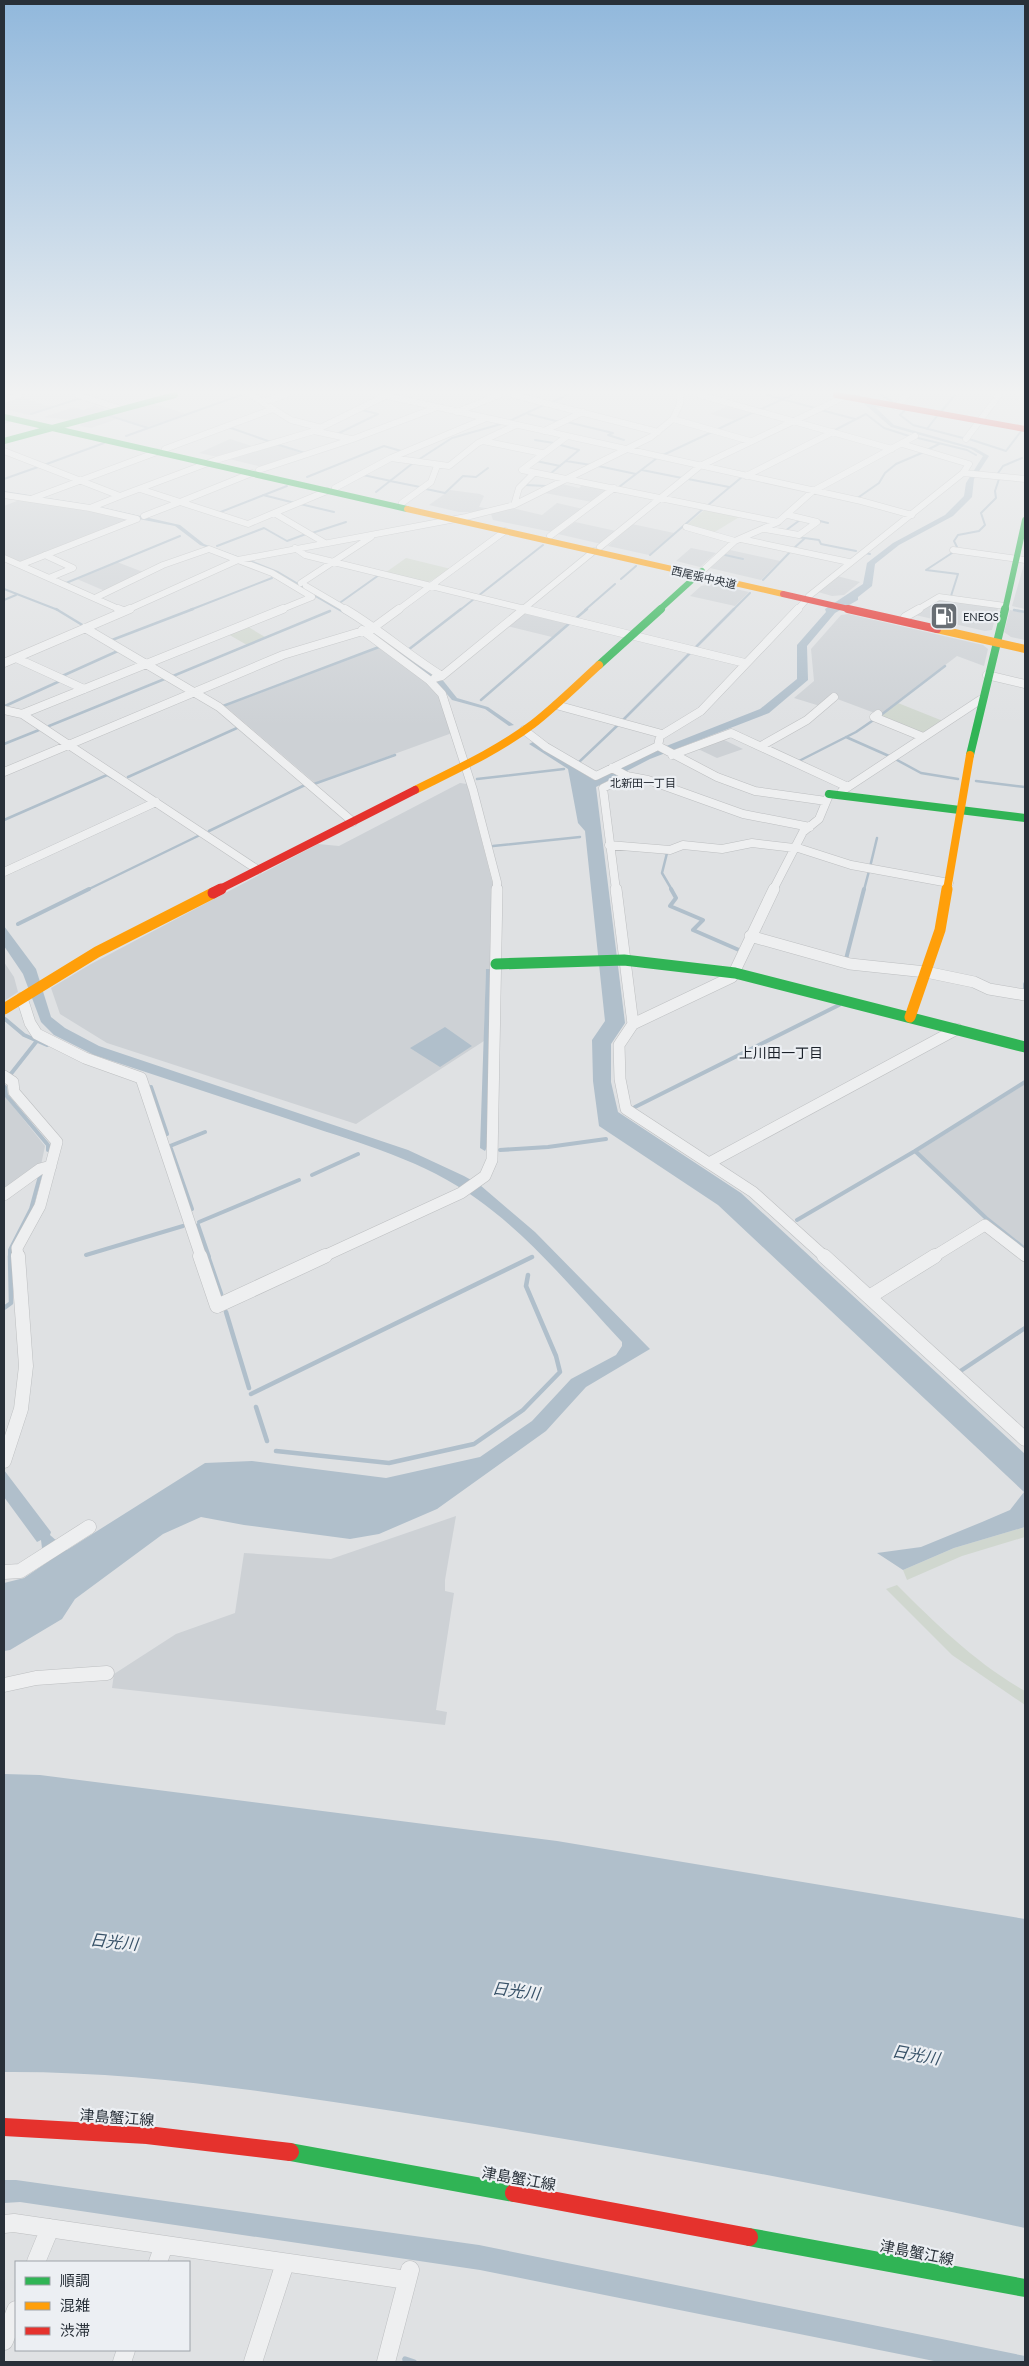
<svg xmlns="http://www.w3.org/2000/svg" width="1029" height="2366" viewBox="0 0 1029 2366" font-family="Lato,'Noto Sans JP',sans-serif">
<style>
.built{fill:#cdd1d5}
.green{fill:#d0d7cf}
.water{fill:#b0bfcb}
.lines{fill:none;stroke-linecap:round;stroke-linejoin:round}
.stream-far4{stroke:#b0bfcb;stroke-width:2}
.stream-far3{stroke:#b0bfcb;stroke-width:2.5}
.stream-far2{stroke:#b0bfcb;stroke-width:4}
.stream-far1{stroke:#b0bfcb;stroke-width:4.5}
.stream{stroke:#b0bfcb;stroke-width:5.5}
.street-far4-casing{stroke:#bdbfc1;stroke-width:7}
.street-far3-casing{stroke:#bdbfc1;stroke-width:9}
.street-far2-casing{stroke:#bdbfc1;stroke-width:12}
.street-far1-casing{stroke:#bdbfc1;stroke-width:15}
.street-casing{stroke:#bdbfc1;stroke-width:19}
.street-far4{stroke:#eeeff0;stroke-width:6}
.street-far3{stroke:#eeeff0;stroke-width:8}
.street-far2{stroke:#eeeff0;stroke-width:11}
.street-far1{stroke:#eeeff0;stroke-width:14}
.street{stroke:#eeeff0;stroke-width:18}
.fast-far3{stroke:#30b455;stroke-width:6}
.fast-far2{stroke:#30b455;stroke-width:8}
.fast-far1{stroke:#30b455;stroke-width:11}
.fast{stroke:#30b455;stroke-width:18}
.slow-far2{stroke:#ff9f0a;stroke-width:6}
.slow-far1{stroke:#ff9f0a;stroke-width:8}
.slow{stroke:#ff9f0a;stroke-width:11}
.jam-far3{stroke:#e5322d;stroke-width:6}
.jam-far2{stroke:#e5322d;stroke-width:8}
.jam-far1{stroke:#e5322d;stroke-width:11}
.jam{stroke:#e5322d;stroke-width:18}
.labels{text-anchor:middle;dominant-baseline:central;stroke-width:4.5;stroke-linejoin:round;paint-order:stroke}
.far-street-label{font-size:11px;fill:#283039;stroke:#eceff3}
.far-poi-label{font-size:11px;fill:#283039;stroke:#eceff3;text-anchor:start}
.far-neighbourhood-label{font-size:11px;fill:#1b212a;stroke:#eceff3}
.neighbourhood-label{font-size:14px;fill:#1b212a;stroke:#eceff3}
.near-street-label{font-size:15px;fill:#283039;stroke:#eceff3}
.near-water-label{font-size:16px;font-style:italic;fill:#385268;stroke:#eceff3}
</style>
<rect width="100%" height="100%" fill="#dfe1e3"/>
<path class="built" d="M19,396L50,407L29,415L4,409V401Z
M152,403L186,414L147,427L108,415Z
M730,405L754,411L734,420L710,414Z
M94,406L107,410L71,420L44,417L74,407L83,410Z
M106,415L117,419L91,428L80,426L81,423Z
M230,439L255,447L218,457L199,453Z
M275,444L304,454L262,467L229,459Z
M585,483L609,490L592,502L545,493L562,484L579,488Z
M450,490L480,494L484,496L479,507L491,509L474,512H459L429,505Z
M22,499L132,518L27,561L16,562L4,556V506Z
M557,503L583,509L552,532L493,520L491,514L512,508L542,515Z
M575,522L616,531L602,543H597L558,534Z
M632,524L674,533L649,555L608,546Z
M691,548L716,553L700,567L676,561Z
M730,550L780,561L761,580L710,568Z
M1025,561V609L1012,606Z
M117,562L143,572L105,591L77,579Z
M837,576L860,582L844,595L832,596L818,592Z
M714,584L749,592L735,606L690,596L701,586Z
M940,598L998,608L992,630L985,631L911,614Z
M1010,610L1025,613V640L1011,637L1004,632Z
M523,613L568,624L552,637L507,626Z
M848,614L983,645L988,649L984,666L957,656L880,715L832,697L820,706L794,698L814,681L811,649L841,615Z
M380,647L437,691L452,733L315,783L225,706Z
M720,738L743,749L717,758L696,748Z
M460,783L467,784L493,885L491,969H486L484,1041L356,1124L107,1043L60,1014L51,988L91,964L318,844L339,846Z
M4,962L14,977L18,992L4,1001Z
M1025,1084V1248L987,1217L917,1152Z
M4,1091L5,1096L45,1146L41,1165L4,1192Z
M456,1516L445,1580V1591L454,1593L436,1710L447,1712L445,1725L112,1688L114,1674L176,1634L235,1613L244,1553L331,1559Z"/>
<path class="green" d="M707,508L741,516L713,533L685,526Z
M406,558L451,569L427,583L385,573Z
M245,625L265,637L247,645L226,633Z
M898,703L943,721L925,733H920L880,716Z
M1025,1527V1537L962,1556L907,1580L903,1570L954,1548Z
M897,1585C936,1624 977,1664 1025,1691V1705L952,1655L886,1589Z"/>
<path class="water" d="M854,395H859L877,406L889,409L875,407L894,425L975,448L989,456L974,479L972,497L953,516L899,545L875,564L872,586L858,597V600L835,613L807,646L808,680L769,713L650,759L596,787L625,1023L611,1044V1082L618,1112L741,1193L1025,1454V1527L954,1548L903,1570L877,1553L921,1547L982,1522L1010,1510L1024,1492L718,1205L599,1126L593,1081L592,1040L605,1021L585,831L578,823L568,769L529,744L533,742L594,780L641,756L760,709L797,679V645L826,612L825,609L863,584L867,563L893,543L945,515L964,496L966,483L983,456L971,449L891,427Z
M4,491L92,505L180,525L204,544L240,557L237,558L200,545L175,526L4,493Z
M250,560L278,571L364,622L441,678L457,698L488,707L514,725L509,726L485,709L452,700L435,680L360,623L274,573L246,561Z
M4,926L36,969L51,1017L65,1028L99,1046L408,1150L464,1176L480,1185L535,1232L650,1349L586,1387L546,1431L437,1509L379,1534L350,1539L244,1525L201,1517L163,1534L75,1599L62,1619L10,1650L4,1651V1583L24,1578L49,1561L42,1548L41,1540L37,1542L4,1497V1470L51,1532L50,1535L67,1550L205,1463L252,1461L386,1478L480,1457L532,1421L571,1379L616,1355L622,1346V1342C576,1293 532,1238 477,1199C425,1161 362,1144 303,1124C233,1101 164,1078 94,1055L54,1035L41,1022L23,974L4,946Z
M486,969H491L487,1147L485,1151L480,1148Z
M445,1027L472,1046L440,1067L410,1048Z
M4,1774L40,1775L557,1841L1025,1919V2228C831,2185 634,2149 437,2118C293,2096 151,2071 4,2072Z
M4,2180H16L479,2245L1025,2356V2362H939L480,2270L20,2202L4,2203Z"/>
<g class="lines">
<path class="stream-far4" d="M767,395L815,408
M881,395L896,404
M550,403L567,395
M759,410L792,395
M821,410L855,419
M905,410L900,415L913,425L963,438
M940,413L955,395
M31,414L81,398
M528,414L560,422
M107,415L148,428
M507,422L546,404
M567,422L613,433L608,435L624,440
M4,423L9,421
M228,427L271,442
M927,429L937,416
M716,430L754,412
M833,431L866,414L884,428L909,436
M335,435L378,414L362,410
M126,436L241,395
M918,438L967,450L976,455
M969,439L1006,451L1022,430
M535,440L554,443
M276,444L305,453
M927,450L939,444
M661,456L712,432
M418,460L452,438L501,424
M536,461L560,466
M566,461L591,465
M44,465L104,443
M598,466L636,474
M642,470L682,478
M550,474L579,450L557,444
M363,475L391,481
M996,476L1003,466L1022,458
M307,477L384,446L401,451
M4,479L38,467
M688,479L729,487
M390,481L420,487
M528,482L525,485L546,486
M619,487L657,458
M426,489L445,493L463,476L476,477L488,468
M376,492L413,463
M263,495L295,503
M856,499L879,483L885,473L896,464L924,452
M300,504L334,512
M707,506L742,477
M218,513L287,486
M816,520L828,523
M785,531L800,520
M312,533L346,522
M797,537L819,540L821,544L856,551
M217,546L264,528L287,541L306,534
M957,547L954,541L958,535L979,531L985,525L981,513L996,498L995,491L999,479
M794,548L804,539
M865,553L870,554
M650,555L704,508
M725,555L743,559
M621,579L636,566
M763,580L791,551
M66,583L180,536
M4,589L58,610
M478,596L543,545
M951,596L958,574L926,570L952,553
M4,600L16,595
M341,602L379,575
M190,610L272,578
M460,610L474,599
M585,610L615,584
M733,610L750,593"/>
<path class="stream-far3" d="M56,609L84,626
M1014,610L1025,612
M574,620L587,609
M112,640L193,609
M408,650L461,609
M693,650L734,609
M173,676L330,611
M60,677L120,650
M481,700L571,622
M5,706L60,681
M223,706L379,647
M881,715L945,666
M622,721L691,652
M49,726L167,678
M846,737L889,756
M4,744L39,730
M897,760L921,773L958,779
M797,762L856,732L875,719
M577,764L619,724
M128,777L237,728
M477,779L564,769
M976,781L1025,787
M314,784L395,755
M4,820L107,775L118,781
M209,831L305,785
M493,846L580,837
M664,853H667L662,873L672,890
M870,867L877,838
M87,890L198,836
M864,890L869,871"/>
<path class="stream-far2" d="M671,889L676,898L670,906L703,920L693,930L739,950
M18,924L89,889
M846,959L864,889
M1025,984V990
M5,1019L24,1035L47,1045
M10,1075L36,1042
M5,1087L6,1095L48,1145V1150
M151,1087L167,1134
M635,1107L839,1005
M500,1150L548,1147L606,1139
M915,1151L986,1218L1025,1249
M312,1175L358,1154
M192,1209L170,1146L205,1132
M797,1220L915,1151L1025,1082
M199,1222L299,1180
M198,1225L209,1257
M86,1255L183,1226
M10,1257V1250L31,1209L40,1176"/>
<path class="stream-far1" d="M208,1256L221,1294
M4,1308L11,1303L10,1256
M226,1312L249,1388
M959,1372L1025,1328
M251,1394L532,1257
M256,1407L267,1441
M276,1451L389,1463L474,1444L523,1410L560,1372L556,1356L526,1286L528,1275"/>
<path class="stream" d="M405,2359L414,2362"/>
<g class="street-far4-casing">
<path id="street-far4" d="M78,395L121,409
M251,395L291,420L322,428
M383,395L861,501L912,515
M514,395L658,432
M700,395L892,449
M4,400L19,395
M262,402L286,395
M896,407L907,395
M457,412L499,395
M673,419L750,441
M314,431L351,439
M544,431L583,412
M566,437L522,470L778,522
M966,439L999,395
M483,441L542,453
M165,449L273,409
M4,451L120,496L216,460L314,431L387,395
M391,458L449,466L478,443L516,425
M259,470L353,439L435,408
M963,473L1025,479
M746,476L833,432
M335,488L391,458L484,419
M140,489L248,524L274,513
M4,495L90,508L137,519
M31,499L157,452
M180,502L252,473
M402,503L431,482L437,466
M514,505L519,488L534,473
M90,508L120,496
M144,516L180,502
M686,527L735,541
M765,529L799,535L817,522L788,515
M550,536L614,488
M741,539L849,562
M325,543L274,513L327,491
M600,547L700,466L844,397
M295,548L305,555L529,610
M953,550L1025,560
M45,555L73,568L49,578
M4,558L121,610
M20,565L137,519
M702,571L735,541L778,522L813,491L915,436
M301,583L371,537
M306,586L347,610
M809,596L963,473L969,464L902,444
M95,598L163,565L209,549L272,573L312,597
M127,610L238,560L466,517L514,505L651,437L673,419L680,404V395
M280,610L312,597
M398,610L505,531
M522,610L594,551
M797,610L806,600
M917,610L939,597L1005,606"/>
</g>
<g class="street-far3-casing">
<path id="street-far3" d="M118,609L123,611
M345,609C379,629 408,655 442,676
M524,609L745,663
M798,609L701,711L660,736L658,746L717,777L755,791L826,801
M905,617L919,609
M85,628L219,707L353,822
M362,630L429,680L442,694L473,790L497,882V890
M16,658L84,689
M4,663L130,609
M987,675L1025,684
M435,678L442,676L524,609
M556,705L662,734
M4,710L22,714L258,870
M22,714L283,609
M878,714L874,717L923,737
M524,730L546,747L596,776L658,746
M761,746L807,720L834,697
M672,755L731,733L848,787
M612,768L627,776L648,780L743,814L810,827
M4,772L283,655L373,628L399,609
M842,791L980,700
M609,845L670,850L683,845L722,849L752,843L794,848
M795,847L851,865L949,883
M4,872L156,802
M616,890L603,788L627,776
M773,890L803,832L819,819L829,795"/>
</g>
<g class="street-far2-casing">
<path id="street-far2" d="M616,889L633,1024L619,1045L620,1079L626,1109L753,1192L825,1257
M750,936L850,964L926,972L974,982L989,989L1025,995
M22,998L30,1023L37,1034L85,1058L141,1078L201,1257
M633,1024L732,977L774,889
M4,1076L13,1082L14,1092L57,1142L40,1206L17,1248L18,1257
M709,1163L957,1029
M4,1195L40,1169L51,1166
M322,1257L461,1193L485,1176L492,1160L497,889
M933,1257L985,1225L1025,1256"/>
</g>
<g class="street-far1-casing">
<path id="street-far1" d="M200,1256L217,1306L325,1256
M824,1256L1025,1439
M869,1297L935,1256
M4,1461L21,1409L26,1366L18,1256
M4,1572L20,1571L89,1527
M4,1685L36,1678L107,1673"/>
</g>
<g class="street-casing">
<path id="street" d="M4,2224L14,2223L407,2280
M36,2262L50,2228
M158,2262L164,2245
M4,2341L16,2310
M122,2362L126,2350
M253,2362L285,2263
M386,2362L410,2270"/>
</g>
<use href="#street-far4" class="street-far4"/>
<use href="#street-far3" class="street-far3"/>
<use href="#street-far2" class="street-far2"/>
<use href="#street-far1" class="street-far1"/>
<use href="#street" class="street"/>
<path class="fast-far3" d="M4,417L407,509
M4,441L175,395
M659,610L702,571
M1005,610L1025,520"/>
<path class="fast-far2" d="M599,665L661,609
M970,755L1005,609
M829,794L1025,818"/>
<path class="fast-far1" d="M496,964L624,960L735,973L1025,1047"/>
<path class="fast" d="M290,2152L514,2193
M749,2237L1025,2288"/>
<path class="slow-far2" d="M407,509L783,594"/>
<path class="slow-far1" d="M937,629L1025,649
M415,790C455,770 497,751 533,724C556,706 577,685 599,665
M947,890L970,755"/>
<path class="slow" d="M4,1009L97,952L213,893
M910,1017L940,930L947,889"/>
<path class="jam-far3" d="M836,395L1025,429
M783,594L853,610"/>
<path class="jam-far2" d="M848,609L937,629
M218,890L415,790"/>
<path class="jam-far1" d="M213,893L221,889"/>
<path class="jam" d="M4,2127L147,2135L290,2152
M514,2193L749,2237"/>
</g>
<linearGradient id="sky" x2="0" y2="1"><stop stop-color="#91b8dc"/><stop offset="0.54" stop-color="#f1f2f2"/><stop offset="1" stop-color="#f1f2f2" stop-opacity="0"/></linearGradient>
<rect width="1029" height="726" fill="url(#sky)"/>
<defs>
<g id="fuel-square" transform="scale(1.4375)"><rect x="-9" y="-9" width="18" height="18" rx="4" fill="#686e74" stroke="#eceff3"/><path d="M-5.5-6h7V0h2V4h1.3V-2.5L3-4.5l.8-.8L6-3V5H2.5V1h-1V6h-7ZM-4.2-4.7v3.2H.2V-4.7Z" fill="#fff"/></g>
</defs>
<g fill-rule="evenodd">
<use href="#fuel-square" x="944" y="616"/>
</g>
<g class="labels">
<g class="far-street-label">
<text transform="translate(704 577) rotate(13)">西尾張中央道</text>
</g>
<g class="far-poi-label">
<text x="963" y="616">ENEOS</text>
</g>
<g class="far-neighbourhood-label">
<text x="643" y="782">北新田一丁目</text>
</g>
<g class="neighbourhood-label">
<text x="781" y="1052">上川田一丁目</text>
</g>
<g class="near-street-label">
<text transform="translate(117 2117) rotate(4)">津島蟹江線</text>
<text transform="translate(519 2178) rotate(10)">津島蟹江線</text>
<text transform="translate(917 2252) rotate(11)">津島蟹江線</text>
</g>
<g class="near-water-label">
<text transform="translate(114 1941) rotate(6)">日光川</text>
<text transform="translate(516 1990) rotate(7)">日光川</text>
<text transform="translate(916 2054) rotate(10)">日光川</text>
</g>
</g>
<rect width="1029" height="2366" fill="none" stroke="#283039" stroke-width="10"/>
<rect x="15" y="2261" width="175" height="90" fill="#eceff3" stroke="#9ea3a9"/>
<rect x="25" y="2277" width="25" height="8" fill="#30b455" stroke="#9ea3a9"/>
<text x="60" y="2286" font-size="15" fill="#283039">順調</text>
<rect x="25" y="2302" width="25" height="8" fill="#ff9f0a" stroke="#9ea3a9"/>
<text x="60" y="2311" font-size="15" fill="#283039">混雑</text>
<rect x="25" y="2327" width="25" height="8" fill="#e5322d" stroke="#9ea3a9"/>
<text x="60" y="2336" font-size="15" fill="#283039">渋滞</text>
</svg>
